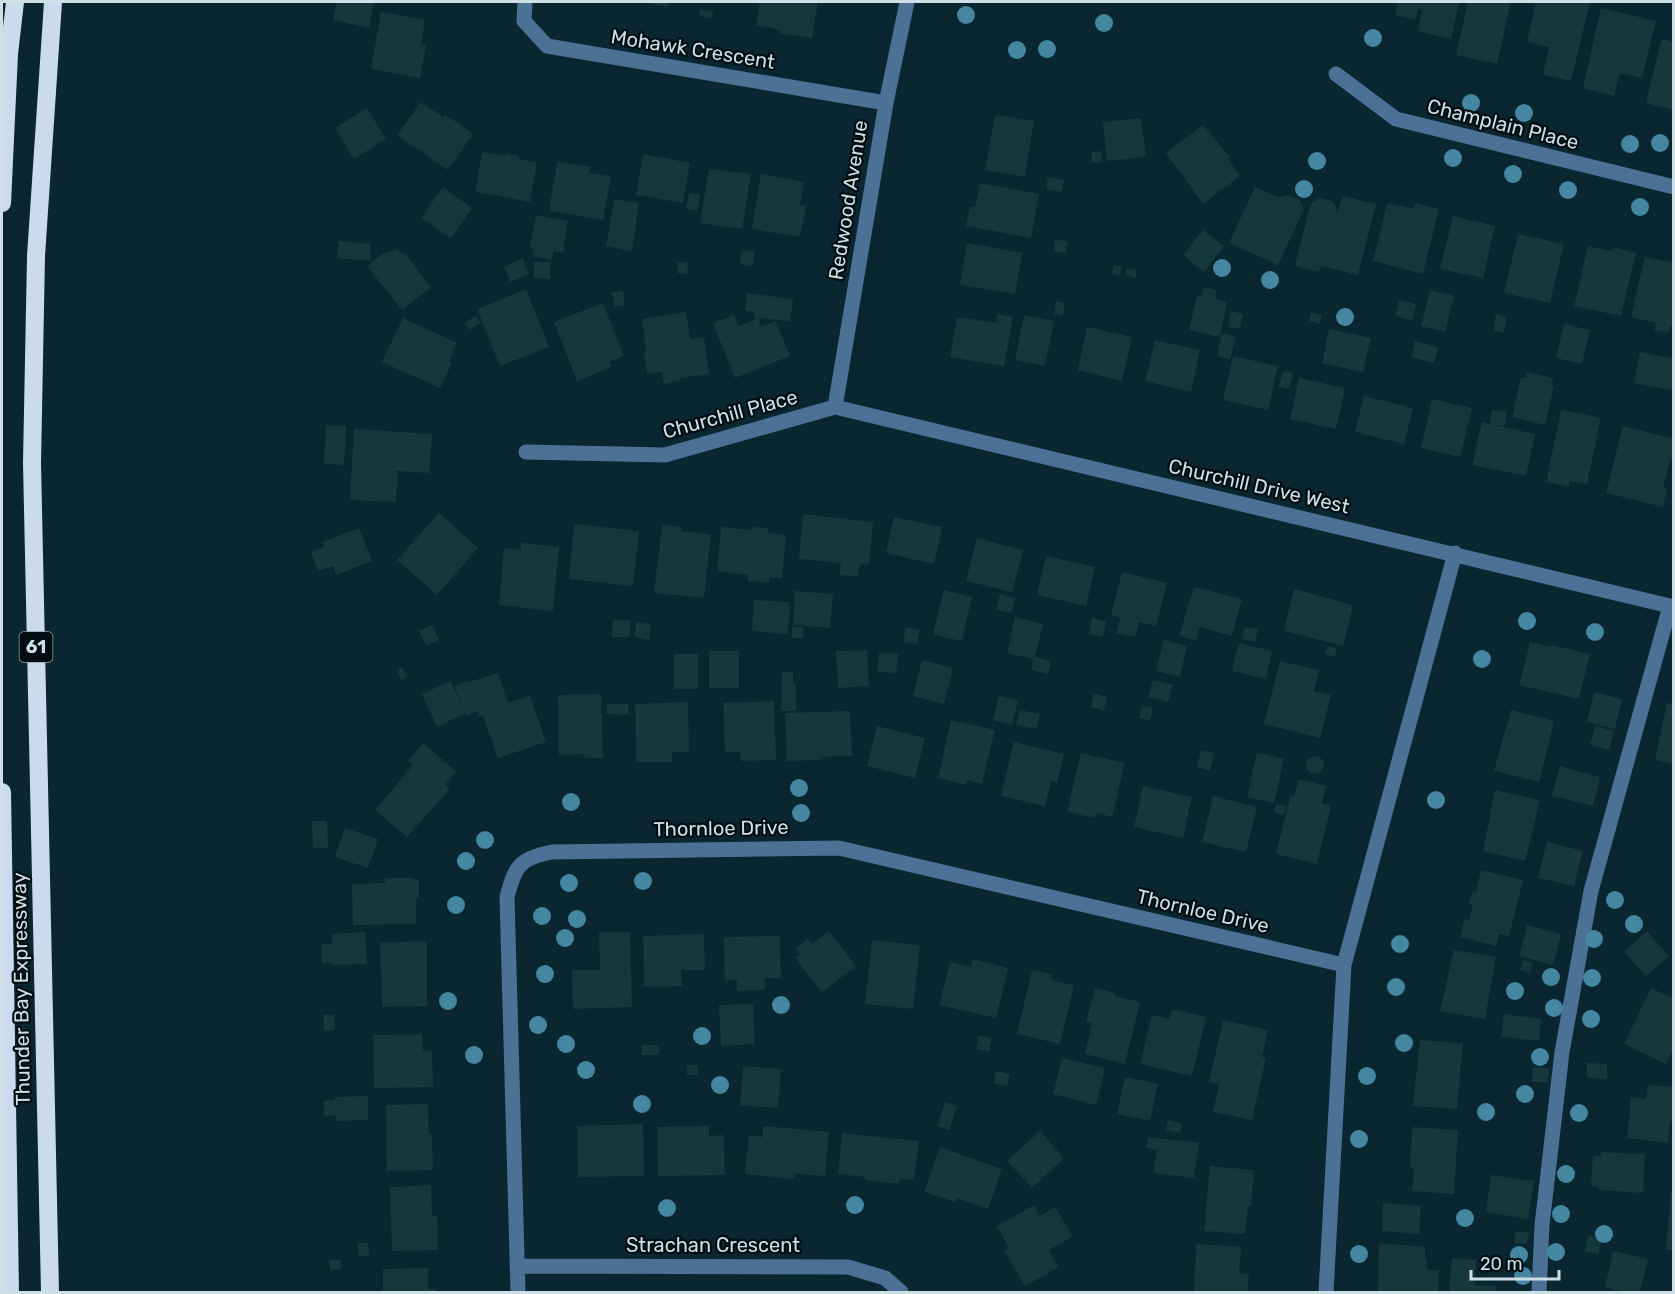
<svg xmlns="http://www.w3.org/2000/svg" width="1675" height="1294" viewBox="0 0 1675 1294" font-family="Rubik,sans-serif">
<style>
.building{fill:#16383b}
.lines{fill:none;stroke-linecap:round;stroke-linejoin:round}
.minor{stroke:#4b7195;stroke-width:15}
.highway{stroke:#c9dbed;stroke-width:18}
.tree{fill:#4586a0}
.labels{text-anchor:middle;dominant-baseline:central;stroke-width:4.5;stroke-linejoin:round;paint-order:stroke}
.shield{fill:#030d12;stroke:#92a0a6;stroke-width:1.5}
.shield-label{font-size:18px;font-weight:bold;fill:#cfdfe6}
.street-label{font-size:20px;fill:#cfdfe6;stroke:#030d12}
</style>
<rect width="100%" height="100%" fill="#092631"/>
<path class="building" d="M337,2H374L369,28L333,20Z
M641,2H669L668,7Z
M760,2H818L812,38L780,33V30L756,25Z
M1398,2H1459L1451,39L1418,31L1422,9H1418L1416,19L1395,15Z
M1468,2H1511L1497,64L1456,55Z
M1536,2H1590L1571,81L1543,75L1549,47L1527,42Z
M1601,8L1656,21L1642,78L1620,73L1614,96L1583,88Z
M700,9L713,11L712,18L699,16Z
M381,12L425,20L421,44L426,45L420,78L371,69Z
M1662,39L1674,42V110L1646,103Z
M421,102L443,117L445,114L473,134L448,170L397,135Z
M367,108L386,139L354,159L335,128Z
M995,115L1034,121L1025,177L985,170Z
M1141,118L1146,157L1107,161L1103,122Z
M1203,125L1230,157L1228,159L1240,176L1203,204L1166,153Z
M1101,151L1102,162L1092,163L1091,152Z
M482,152L505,156L506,153L519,156V159L537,162L530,202L475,192Z
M643,154L690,163L683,203L636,195Z
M557,162L591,167L590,173L611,176L603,220L549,211Z
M709,169L751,174L742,229L700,223Z
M761,174L804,182L800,205L806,206L800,237L752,229Z
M1048,177L1064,180L1062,192L1046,189Z
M980,183L1039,194L1031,238L966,226L970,207H975Z
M443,187L472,208L451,238L421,218Z
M1255,187L1278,197L1288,195L1300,200L1304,209L1278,265L1229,243Z
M689,193L700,194L698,211L686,209Z
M1342,196L1376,204L1358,275L1321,266L1319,272L1295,266L1311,203L1319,198L1333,201L1337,209L1336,212H1338Z
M614,199L639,203L632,251L606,246Z
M1387,203L1414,209L1415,203L1439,209L1423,274L1373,261Z
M536,215L568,221L563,253L554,251L552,260L532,256L534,249L530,248Z
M1453,216L1495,226L1483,278L1440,269Z
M1203,230L1224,246L1204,272L1183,255Z
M1518,234L1564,244L1550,303L1504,293Z
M1055,240L1068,241L1066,253L1054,252Z
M339,241L371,244L370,261L337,258Z
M967,243L1022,253L1015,294L960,285Z
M1588,246L1612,251L1613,247L1636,253L1621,316L1574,306Z
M396,249L407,256L431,287L402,310L367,266L384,253Z
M742,250L755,252L753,266L740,264Z
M1645,257L1674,263V326H1670L1669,333L1654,330L1656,323L1631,317Z
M523,258L529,274L510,282L504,267Z
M534,262H550V279L534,278Z
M678,262L688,263L687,274L677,273Z
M1114,265L1122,266L1120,276L1112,274Z
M1127,268L1137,270L1136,278L1125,275Z
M1204,287L1217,290L1215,299L1227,302L1220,337L1189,330L1197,295L1202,296Z
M526,289L549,347L500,366L477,309Z
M1430,290L1454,296L1445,332L1421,326Z
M623,291L625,305L614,307L612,292Z
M747,293L793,299L790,321L755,318V312L745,311Z
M1399,300L1416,304L1412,320L1395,316Z
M1056,301L1065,303L1063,316L1054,314Z
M603,303L624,356L609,362L611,367L577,381L554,322Z
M1231,311L1243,314L1240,329L1228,327Z
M686,312L690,339L704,337L709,374L680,378V381L664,384L662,372L647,374L644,350H646L642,319Z
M1311,312L1322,315L1320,324L1309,321Z
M997,314L1013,317L1004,366L950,357L957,317L996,323Z
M1496,314L1507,317L1504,333L1493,331Z
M476,315L481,323L469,330L465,323Z
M734,315L739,326L758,318L761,326L776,321L790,356L735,378L713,323Z
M1024,315L1054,321L1045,366L1015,360Z
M403,318L457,343L449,361L452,363L440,388L382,362Z
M1564,324L1590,330L1582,364L1556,358Z
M1087,327L1132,337L1122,381L1078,370Z
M1329,329L1371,338L1363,372L1322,363Z
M1222,333L1236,337L1230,360L1217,356Z
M1155,340L1200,350L1191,392L1145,381Z
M1415,341L1438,347L1434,363L1411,357Z
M1640,352L1674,359V378L1671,390L1634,383Z
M1233,356L1278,366L1268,410L1223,400Z
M1283,371L1293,373L1289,389L1279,387Z
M1527,372L1553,378L1552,386H1554L1545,425L1512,417L1521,377L1526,378Z
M1299,378L1345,388L1336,429L1290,419Z
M1364,396L1413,408L1404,444L1355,432Z
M1432,399L1472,408L1460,457L1421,448Z
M1492,410L1507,412L1505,426L1490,424Z
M1561,410L1601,418L1587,484L1570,481L1569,487L1546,482Z
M1482,422L1535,434L1526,476L1472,465Z
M326,425L346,426L344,465L324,464Z
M1623,426L1674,439V461L1670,460L1663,488L1667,489L1663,507L1606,493Z
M354,429L432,434L429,473L396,471L395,473H398L396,502L350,500Z
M439,513L478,548L437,595L397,560Z
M803,514L873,522L869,565L860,564L858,577L839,575L841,563L799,559Z
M894,517L942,527L934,564L886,553Z
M574,524L639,531L633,586L569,579Z
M662,525L682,527V531L711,535L704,598L654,593Z
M721,527L752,530V527L768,528V533L786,535L782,578L770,577L769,583L748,581V575L717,571Z
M359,528L372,561L336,575L333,566L318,571L311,552L324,547L322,542Z
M977,538L1023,550L1012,592L966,581Z
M521,543L559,547L553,611L499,605L504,548L521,550Z
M1046,556L1095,567L1086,606L1037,595Z
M1122,572L1167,583L1156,626L1139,622L1135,637L1116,633L1120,618L1111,615Z
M1194,587L1242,599L1232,636L1199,627L1196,640L1179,636Z
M1294,589L1353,605L1343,646L1284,631Z
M944,590L972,597L962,641L933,635Z
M795,591L833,594L830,628L793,625Z
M1000,594L1015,598L1011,613L996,610Z
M754,600L790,602L788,634L752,631Z
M1015,617L1043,624L1035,657L1051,661L1048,674L1031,670L1033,659L1007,653Z
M1092,618L1106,621L1103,637L1089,634Z
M613,620H630V637H612Z
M636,622L651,624L649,640L634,637Z
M432,625L439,640L426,646L419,631Z
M792,627H803V638H792Z
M906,627L920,630L917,644L903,642Z
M1244,627L1258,629L1255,642L1242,639Z
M1164,640L1187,646L1180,677L1156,671Z
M1530,642L1551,647L1552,645L1590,654L1579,699L1519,685Z
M1239,643L1272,651L1266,679L1232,671Z
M1328,646L1337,648L1335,657L1325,654Z
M867,650L869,686L838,688L836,651Z
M709,651H739V688H709Z
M879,653L898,654L896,673L877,672Z
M674,654H698V689H674Z
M922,660L953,668L944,704L913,696Z
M1280,661L1319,670L1314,691L1331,695L1320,738L1264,724Z
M401,667L408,676L402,680L396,671Z
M782,672H793V684L796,683V711H781Z
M498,673L508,703L530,696L546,742L498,758L483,716L478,717L477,711L467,716L465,713L437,727L422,694L451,681L462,707L455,686L468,680L469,682Z
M1153,680L1173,685L1168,702L1148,697Z
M1594,692L1622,699L1615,729L1587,722Z
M601,694L603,758H585L584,754L559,755L558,695Z
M1094,694L1107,697L1104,711L1091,707Z
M999,696L1018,700L1012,724L993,720Z
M774,701L776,760L741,761L740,752H725L723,703Z
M688,702L689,752H672V762H636L635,704Z
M1667,703L1674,704V764L1655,760Z
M607,704H629L628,715L606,714Z
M1142,706L1153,708L1150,721L1139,718Z
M1020,710L1040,714L1036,729L1016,725Z
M1511,710L1554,721L1539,782L1494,771Z
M850,711L852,756L820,757L821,760L787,761L785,713Z
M951,720L995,730L982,784L967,780L966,785L938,778Z
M877,726L925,738L915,778L867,766Z
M1595,726L1614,731L1609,750L1590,745Z
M1014,742L1064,754L1057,783L1051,781L1045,806L1001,796Z
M423,743L456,771L445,785L450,789L407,837L375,810L413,765L408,761Z
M1201,750L1214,753L1210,771L1197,767Z
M1257,752L1284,759L1274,803L1247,797Z
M1081,753L1125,763L1112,817L1097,813L1095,818L1067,812Z
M1306 765a9 9 0 1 1 18 0a9 9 0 1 1-18 0Z
M1560,766L1600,777L1593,806L1552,796Z
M1299,779L1326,786L1322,803L1331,805L1317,864L1276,854L1291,795L1294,796Z
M1143,786L1192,797L1183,838L1134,827Z
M1495,790L1540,800L1525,861L1483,851Z
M1213,796L1257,807L1246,852L1202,842Z
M1276,804L1286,806L1284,815L1274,813Z
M312,821H327L328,848H313Z
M345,828L378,839L368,868L335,857Z
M1547,842L1583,851L1574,886L1538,878Z
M1481,870L1523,880L1509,936L1499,934L1496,946L1460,937L1464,919L1469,920L1473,905L1469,904L1472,891L1476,892Z
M385,878H414L415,880H419V899H416V924L353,925L352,884L385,883Z
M1527,925L1561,934L1553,965L1519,956Z
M829,931L856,966L822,992L795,958L800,955L796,949L808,939L812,944Z
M1647,931L1669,956L1646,976L1624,952Z
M365,932L367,964L332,965V962L322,963L321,944H332V934Z
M599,932H630L632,1007L573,1009L572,970H600Z
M704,934L705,970H681L682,986L644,987L643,936Z
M780,936L781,978H765V990L737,991V980L725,981L724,937Z
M872,940L920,945L913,1009L865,1004Z
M427,941V1006L382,1007L380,943Z
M1454,950L1496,957L1485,1019L1440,1011Z
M973,959L1008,968L996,1018L939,1005L950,962L971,967Z
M1523,960L1533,963L1530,973L1520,970Z
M1032,970L1052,974L1051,980L1074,985L1060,1044L1017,1034Z
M1095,988L1115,993V996L1140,1002L1125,1064L1085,1054L1092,1023L1086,1022Z
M1651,988L1674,999V1047L1666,1064L1624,1044Z
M753,1004L755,1044L721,1046L719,1005Z
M1172,1009L1206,1017L1192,1076L1140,1064L1152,1015L1169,1019Z
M1504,1014L1541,1019L1539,1041L1501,1037Z
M323,1015H334L335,1030L324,1031Z
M1223,1020L1268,1030L1262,1057L1266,1058L1252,1120L1213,1112L1219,1085L1209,1082Z
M422,1034L423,1051L432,1050L433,1087L374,1088L373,1035Z
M979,1035L992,1039L989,1052L976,1049Z
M1420,1040L1463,1043L1457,1109L1413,1106Z
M642,1045H659V1055H641Z
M1062,1058L1105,1068L1096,1105L1053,1094Z
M1587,1063L1607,1064V1079L1587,1078Z
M687,1065H697L698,1075H687Z
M743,1066L781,1069L778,1108L740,1105Z
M1533,1067L1549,1068L1548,1082H1532Z
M996,1071L1010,1074L1007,1086L994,1083Z
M1125,1077L1158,1084L1150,1121L1117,1114Z
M1648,1085L1674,1087L1673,1122L1670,1121L1668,1143L1627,1138L1631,1097L1646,1099Z
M368,1096V1120L336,1121V1115L324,1116V1101L335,1100V1097Z
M945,1102L957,1106L949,1130L937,1126Z
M428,1104L429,1135H432L433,1170L387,1171L386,1105Z
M1168,1120L1182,1123L1180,1133L1166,1130Z
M643,1124L644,1176L578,1177L577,1126Z
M709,1126V1136L724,1135L725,1175L658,1176L657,1127Z
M763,1126L829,1132L825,1176L795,1174V1179L745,1174L749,1135L763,1137Z
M1412,1127L1458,1130L1454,1194L1412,1191L1414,1169L1410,1168Z
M1040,1131L1064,1158L1032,1188L1007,1161Z
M842,1133L919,1141L914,1180L900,1179L899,1184L865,1180V1177L838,1174Z
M1148,1137L1199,1143L1194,1178L1153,1173L1157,1150L1146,1148Z
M940,1147L1002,1169L988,1209L957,1198L956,1202L924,1192Z
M1601,1152L1645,1154L1643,1193L1598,1190L1599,1187L1591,1186L1593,1156H1601Z
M1210,1166L1254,1170L1251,1206H1248L1245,1234L1204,1231Z
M1491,1175L1534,1181L1528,1219L1486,1212Z
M431,1185L432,1216L437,1215L438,1250L392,1251L390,1187Z
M1671,1190H1674V1250H1666Z
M1383,1203L1421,1206L1419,1234L1382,1231Z
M1034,1205L1040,1216L1055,1207L1073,1236L1049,1250L1059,1267L1025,1286L1004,1250L1009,1248L997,1226Z
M1516,1231L1529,1233L1527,1244L1514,1243Z
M1588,1236L1602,1239L1598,1254L1585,1251Z
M358,1243H368L369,1256H359Z
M1379,1243L1425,1247V1260H1427V1270H1439L1438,1292H1378Z
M1196,1244L1241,1247L1239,1273L1249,1274L1247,1292H1194Z
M1613,1251L1648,1259L1640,1292H1627L1605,1287Z
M1452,1258L1476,1260L1474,1285L1496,1286L1495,1292H1449Z
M329,1260H341V1269L330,1270Z
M428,1268V1289H435V1292H383V1269Z"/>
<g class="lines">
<path class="minor" d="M525,2L524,21L547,46L886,103
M1336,74L1396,119L1674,187
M835,407L886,103L907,2
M526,452L665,455L835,407L1674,607
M517,1266L848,1267L885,1278L901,1292
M518,1292L507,897C515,866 520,858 552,852L839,848L1344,965
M1326,1292L1344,965L1455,553
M1539,1292L1542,1225L1562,1052L1591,891L1670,606"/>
<path class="highway" d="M2,203L9,54L15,2
M2,792L10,1292
M50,1292L32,463L36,256L53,2"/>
</g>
<g class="tree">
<circle cx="966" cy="15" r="9"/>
<circle cx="1104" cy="23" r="9"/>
<circle cx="1373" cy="38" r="9"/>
<circle cx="1047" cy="49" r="9"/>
<circle cx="1017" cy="50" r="9"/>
<circle cx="1471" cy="103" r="9"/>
<circle cx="1524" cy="113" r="9"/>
<circle cx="1660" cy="143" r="9"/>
<circle cx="1630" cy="144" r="9"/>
<circle cx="1453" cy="158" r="9"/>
<circle cx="1317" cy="161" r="9"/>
<circle cx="1513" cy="174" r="9"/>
<circle cx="1304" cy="189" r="9"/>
<circle cx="1568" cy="190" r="9"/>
<circle cx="1640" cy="207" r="9"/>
<circle cx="1222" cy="268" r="9"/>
<circle cx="1270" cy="280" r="9"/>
<circle cx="1345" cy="317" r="9"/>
<circle cx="1527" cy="621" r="9"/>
<circle cx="1595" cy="632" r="9"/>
<circle cx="1482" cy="659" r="9"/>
<circle cx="799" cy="788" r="9"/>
<circle cx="1436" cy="800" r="9"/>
<circle cx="571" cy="802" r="9"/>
<circle cx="801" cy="813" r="9"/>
<circle cx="485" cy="840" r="9"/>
<circle cx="466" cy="861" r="9"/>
<circle cx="643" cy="881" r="9"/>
<circle cx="569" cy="883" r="9"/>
<circle cx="1615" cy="900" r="9"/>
<circle cx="456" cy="905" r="9"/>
<circle cx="542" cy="916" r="9"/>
<circle cx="577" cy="919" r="9"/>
<circle cx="1634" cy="924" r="9"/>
<circle cx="565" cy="938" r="9"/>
<circle cx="1594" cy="939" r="9"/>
<circle cx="1400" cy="944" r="9"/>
<circle cx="545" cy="974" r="9"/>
<circle cx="1551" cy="977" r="9"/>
<circle cx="1592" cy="978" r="9"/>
<circle cx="1396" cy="987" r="9"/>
<circle cx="1515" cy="991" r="9"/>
<circle cx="448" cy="1001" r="9"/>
<circle cx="781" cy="1005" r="9"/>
<circle cx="1554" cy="1008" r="9"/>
<circle cx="1591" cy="1019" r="9"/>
<circle cx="538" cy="1025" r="9"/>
<circle cx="702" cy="1036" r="9"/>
<circle cx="1404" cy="1043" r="9"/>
<circle cx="566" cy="1044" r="9"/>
<circle cx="474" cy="1055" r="9"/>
<circle cx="1540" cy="1057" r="9"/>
<circle cx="586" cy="1070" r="9"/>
<circle cx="1367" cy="1076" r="9"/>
<circle cx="720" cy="1085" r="9"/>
<circle cx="1525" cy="1094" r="9"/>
<circle cx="642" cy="1104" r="9"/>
<circle cx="1486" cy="1112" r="9"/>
<circle cx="1579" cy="1113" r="9"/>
<circle cx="1359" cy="1139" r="9"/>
<circle cx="1566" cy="1174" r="9"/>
<circle cx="855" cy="1205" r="9"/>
<circle cx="667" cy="1208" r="9"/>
<circle cx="1561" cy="1214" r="9"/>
<circle cx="1465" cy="1218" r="9"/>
<circle cx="1604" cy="1234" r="9"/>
<circle cx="1556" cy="1252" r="9"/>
<circle cx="1359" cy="1254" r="9"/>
<circle cx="1519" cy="1255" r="9"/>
<circle cx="1523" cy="1276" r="9"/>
</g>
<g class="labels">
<rect class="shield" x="19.5" y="632" width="33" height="30" rx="4.5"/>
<g class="shield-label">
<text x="36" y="647">61</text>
</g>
<g class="street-label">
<text transform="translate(693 49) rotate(9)">Mohawk Crescent</text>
<text transform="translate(1503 124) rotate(14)">Champlain Place</text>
<text transform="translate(848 200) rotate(-81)">Redwood Avenue</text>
<text transform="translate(730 414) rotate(-15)">Churchill Place</text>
<text transform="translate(1259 486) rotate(13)">Churchill Drive West</text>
<text transform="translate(721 828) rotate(-1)">Thornloe Drive</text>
<text transform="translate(1203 911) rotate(13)">Thornloe Drive</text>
<text transform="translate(21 989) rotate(-91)">Thunder Bay Expressway</text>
<text x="713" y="1245">Strachan Crescent</text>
</g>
</g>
<rect width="1675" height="1294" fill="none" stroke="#cfdfe6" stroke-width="6"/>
<path d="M1471 1270v9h88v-9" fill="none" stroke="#cfdfe6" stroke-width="3"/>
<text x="1480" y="1270" font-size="18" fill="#cfdfe6" stroke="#030d12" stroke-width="4.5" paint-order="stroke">20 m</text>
</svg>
